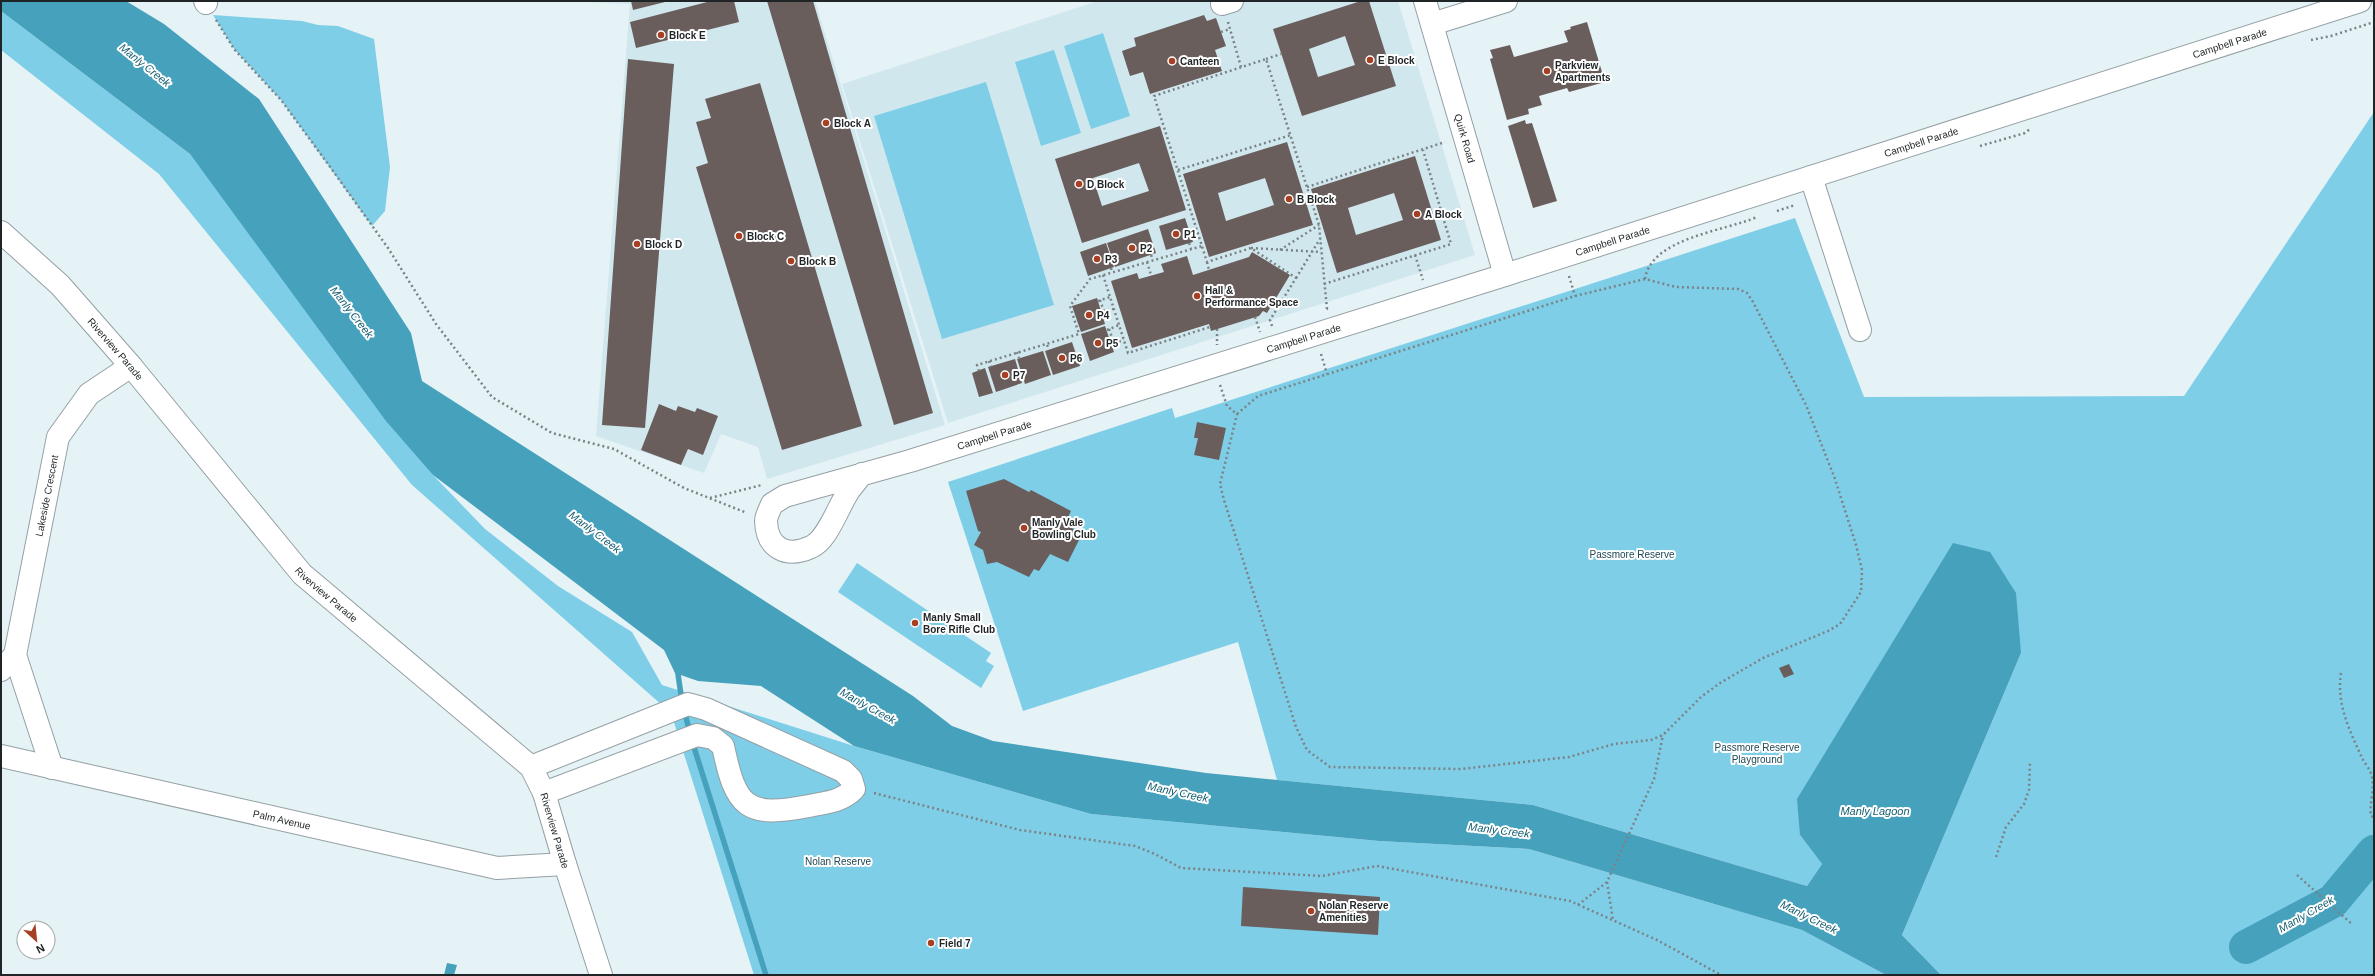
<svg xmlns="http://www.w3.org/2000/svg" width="2375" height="976" viewBox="0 0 2375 976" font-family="Arial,sans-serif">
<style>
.built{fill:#d1e7ee}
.green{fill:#7fcee8}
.water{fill:#46a1bc}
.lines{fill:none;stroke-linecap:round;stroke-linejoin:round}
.stream{stroke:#46a1bc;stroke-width:5.5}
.river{stroke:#46a1bc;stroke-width:34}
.building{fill:#6a5e5c;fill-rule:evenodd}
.minor-casing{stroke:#94a0a5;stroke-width:24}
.path{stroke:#7a8386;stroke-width:2.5;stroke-dasharray:2 3;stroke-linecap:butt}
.minor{stroke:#fff;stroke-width:22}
.poi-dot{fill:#a73f23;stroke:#fff;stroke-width:1.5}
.labels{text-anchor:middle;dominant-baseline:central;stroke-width:4;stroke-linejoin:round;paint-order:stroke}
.poi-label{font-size:10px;font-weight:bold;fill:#1f2426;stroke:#fff;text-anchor:start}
.street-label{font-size:10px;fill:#1f2426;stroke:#fff}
.park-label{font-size:10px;fill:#204855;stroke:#fff}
.water-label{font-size:11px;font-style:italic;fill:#155e71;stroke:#fff}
</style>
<rect width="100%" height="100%" fill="#e5f2f6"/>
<path class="built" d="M568,1H815L945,425L767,479L758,447L721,434L704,473L596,436L630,4Z
M1098,1H1398L1475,255L948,423L842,84Z"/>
<path class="green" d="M1,11L190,154L433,475L485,529L558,586L632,632L662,685L854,746L1091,814L1379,841L1529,849L1802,930L1886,975H754L671,713L412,485L159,174L1,50Z
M213,15L302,21L318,25L338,26L374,39L390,167L385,211L372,226L281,100L234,49Z
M1103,33L1130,116L1091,129L1064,46Z
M1054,50L1081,133L1041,146L1015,62Z
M986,82L1054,305L942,339L874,116Z
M2374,112V975H1941L1902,935L2021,653L1800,835L1822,864L1807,886L1533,805L1277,780L1238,642L1023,711L948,482L1172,408L1175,418L1795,218L1864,397L2184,396Z
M857,563L991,653L986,661L994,666L981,688L838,592Z"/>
<path class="water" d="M1,1H126L164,24L259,99L411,333L422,381L913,696L952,726L993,741L1206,773L1533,805L1807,886L1822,864L1800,835L1797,799L1953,543L1990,552L2016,593L2021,653L1902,935L1941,975H1886L1802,930L1529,849L1379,841L1091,814L854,746L761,686L698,681L675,673L664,650L433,475L386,421L190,154L1,11Z
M447,963L457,965L454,975H444Z"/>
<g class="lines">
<path class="stream" d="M677,667L682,702
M684,710L690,733
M692,741L766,975"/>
<path class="river" d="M2246,947L2333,901L2374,852"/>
</g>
<path class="building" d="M631,1H665V2L633,10Z
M711,1H734L739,22L636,48L630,22Z
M767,1H813L933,413L894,425Z
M1361,1H1369L1396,86L1302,116L1273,29ZM1345,36L1355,65L1318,77L1309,49Z
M1204,15L1207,21L1216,18L1226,46L1215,50L1222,71L1150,94L1143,72L1130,76L1122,51L1136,46L1134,38Z
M1587,22L1605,82L1569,92L1567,88L1539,96L1542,105L1528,109L1529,114L1507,120L1490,59L1493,58L1490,50L1510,45L1514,57L1568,42L1564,31L1571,29L1570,27Z
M628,59L674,64L645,428L602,425Z
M760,83L862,426L782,450L696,167L708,163L696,122L711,118L705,99Z
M1525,120L1526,124L1532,123L1557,201L1533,208L1508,126Z
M1160,126L1186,210L1082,243L1055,159ZM1139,163L1149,191L1102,206L1093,178Z
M1287,142L1313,225L1209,257L1183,174ZM1265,178L1274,205L1226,221L1218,193Z
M1415,156L1441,240L1337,273L1311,189ZM1394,193L1403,220L1356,235L1348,208Z
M1185,218L1193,242L1166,250L1159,226Z
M1148,229L1156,253L1115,267L1107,243Z
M1106,243L1114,267L1088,276L1080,252Z
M1252,252L1290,275L1267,313L1263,311L1259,316L1211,331L1209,324L1132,348L1111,281L1137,273L1139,279L1164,272L1161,264L1187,256L1193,275L1249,257Z
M1097,298L1105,324L1081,332L1072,306Z
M1105,326L1114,352L1090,361L1081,334Z
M1072,342L1080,366L1053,375L1045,351Z
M1043,351L1051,375L1025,384L1017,359Z
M1015,359L1022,383L996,392L988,367Z
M985,368L993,393L979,397L972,373Z
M659,404L676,411L678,406L695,412L697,408L718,416L703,455L688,449L681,465L641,450Z
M1197,422L1226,428L1219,460L1194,455L1198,438H1194Z
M1004,479L1029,492L1031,490L1071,511L1065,524L1082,534L1068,562L1050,554L1039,571L1034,569L1029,577L997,562L987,564L983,550L974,545L981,532L978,531L966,491Z
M1789,664L1794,674L1784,678L1779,668Z
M1243,887L1380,897L1378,935L1241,926Z"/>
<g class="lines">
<g class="minor-casing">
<g id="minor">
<path d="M205,1L206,3"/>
<path id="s1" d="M1425,1L1505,275"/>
<path d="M1222,4L1232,1"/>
<path d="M1432,24L1506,1"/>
<path d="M1811,177L1860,330"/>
<path id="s2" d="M1,232L60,285L131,366L302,574L531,767L544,793L565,864L601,975"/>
<path id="s3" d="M862,474C858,479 854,484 850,489C839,504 828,540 811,547C787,558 767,549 766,521C766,516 770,509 772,504L785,496L910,461L1505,275L2360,1"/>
<path d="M15,655L52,768"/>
<path id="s4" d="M1,670L15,655L58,437L89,394L131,366"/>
<path id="s5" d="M1,756L497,868L565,864"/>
<path d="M531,767L688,704L706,709L843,771L851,779L854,789C841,802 827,802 809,806C746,818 736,808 723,746L713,738L697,735L544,793"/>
</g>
</g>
<path class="path" d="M216,20L234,49L281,100L328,164L388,248L436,324L492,397L552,433L614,449L684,488L747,513
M1228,22L1241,67
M1221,32L1230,29
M2311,40L2331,36L2374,22
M1266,59L1281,54
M1980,146L2025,133L2030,129
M1178,170L1291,135
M1307,187L1445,142
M1777,211L1795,205
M1189,243L1191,249
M1251,248L1321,252
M1280,250L1319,225
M1151,255L1153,260
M1415,255L1423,280
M1147,262L1151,275
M1207,262L1209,270
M1111,268L1112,272
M1103,275L1128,353L1210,327
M1569,276L1575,296
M1296,278L1320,239
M1645,279C1651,238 1725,231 1757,217
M1324,284L1451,244L1423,150
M1100,300L1104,311L1114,309
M1098,301L1110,297
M1255,317L1260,332
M1272,326L1270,320L1296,278L1251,248L1207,262L1154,96L1266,59L1319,225L1327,309H1324
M1109,329L1114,343L1124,340
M1217,329V345
M1107,330L1119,325
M1047,345L1049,349
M1017,352L1019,358
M1321,354L1327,374
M989,361L991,367
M979,371L977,365L1079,334L1070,306L1090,279L1202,246
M1220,385L1227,406L1237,414L1258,396L1575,296L1645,279L1676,287L1738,289L1747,293L1753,302L1806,405L1835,479L1856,545L1862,570L1861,592L1840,624L1828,631L1763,658L1720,683L1701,697L1663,735L1651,740L1614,744L1569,757L1461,769L1330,767L1307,750L1296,727L1224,500L1220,484L1237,414
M710,498L762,485
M2341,673C2336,704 2350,731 2362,758C2365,764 2371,770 2372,777C2375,790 2369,803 2371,816L2374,817
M874,793L1020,830L1135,846L1155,854L1181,868L1322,876L1377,866L1570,901L1657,940L1721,975
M1996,857L2006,827L2024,804L2029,790L2030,762
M2297,875L2353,925
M1607,882L1613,920
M1578,905L1607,882L1654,779L1663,735"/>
<use href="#minor" class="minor"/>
</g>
<g class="poi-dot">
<circle cx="661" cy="35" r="4"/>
<circle cx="1370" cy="60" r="4"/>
<circle cx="1172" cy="61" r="4"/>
<circle cx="1547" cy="71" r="4"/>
<circle cx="826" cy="123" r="4"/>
<circle cx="1079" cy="184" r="4"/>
<circle cx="1289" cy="199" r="4"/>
<circle cx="1417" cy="214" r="4"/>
<circle cx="1176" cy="234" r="4"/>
<circle cx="739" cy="236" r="4"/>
<circle cx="637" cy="244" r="4"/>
<circle cx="1132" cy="248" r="4"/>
<circle cx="1097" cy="259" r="4"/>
<circle cx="791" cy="261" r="4"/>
<circle cx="1197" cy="296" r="4"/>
<circle cx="1089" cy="315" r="4"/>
<circle cx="1098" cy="343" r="4"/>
<circle cx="1062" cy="358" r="4"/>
<circle cx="1005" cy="375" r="4"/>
<circle cx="1024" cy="528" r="4"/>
<circle cx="915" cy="623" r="4"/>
<circle cx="1311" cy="911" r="4"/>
<circle cx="931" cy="943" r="4"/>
</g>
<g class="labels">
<g class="poi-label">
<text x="669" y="35">Block E</text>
<text x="1378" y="60">E Block</text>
<text x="1180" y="61">Canteen</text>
<text x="1555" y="65">Parkview<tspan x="1555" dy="12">Apartments</tspan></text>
<text x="834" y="123">Block A</text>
<text x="1087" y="184">D Block</text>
<text x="1297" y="199">B Block</text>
<text x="1425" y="214">A Block</text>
<text x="1184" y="234">P1</text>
<text x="747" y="236">Block C</text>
<text x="645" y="244">Block D</text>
<text x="1140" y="248">P2</text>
<text x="1105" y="259">P3</text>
<text x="799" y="261">Block B</text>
<text x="1205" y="290">Hall &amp;<tspan x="1205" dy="12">Performance Space</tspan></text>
<text x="1097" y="315">P4</text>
<text x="1106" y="343">P5</text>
<text x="1070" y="358">P6</text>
<text x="1013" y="375">P7</text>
<text x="1032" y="522">Manly Vale<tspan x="1032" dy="12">Bowling Club</tspan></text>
<text x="923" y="617">Manly Small<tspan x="923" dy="12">Bore Rifle Club</tspan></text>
<text x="1319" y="905">Nolan Reserve<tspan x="1319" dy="12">Amenities</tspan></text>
<text x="939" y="943">Field 7</text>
</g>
<g class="street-label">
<text stroke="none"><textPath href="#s3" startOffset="1702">Campbell Parade</textPath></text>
<text stroke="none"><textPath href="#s1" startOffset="143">Quirk Road</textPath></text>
<text stroke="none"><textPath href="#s3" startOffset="1378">Campbell Parade</textPath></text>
<text stroke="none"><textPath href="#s3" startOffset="1054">Campbell Parade</textPath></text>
<text stroke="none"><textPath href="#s3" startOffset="730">Campbell Parade</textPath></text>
<text stroke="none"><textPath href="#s2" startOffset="164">Riverview Parade</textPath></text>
<text stroke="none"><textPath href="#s3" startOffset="406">Campbell Parade</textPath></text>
<text stroke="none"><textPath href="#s4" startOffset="183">Lakeside Crescent</textPath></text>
<text stroke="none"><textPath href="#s2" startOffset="488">Riverview Parade</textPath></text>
<text stroke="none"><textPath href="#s5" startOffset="288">Palm Avenue</textPath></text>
<text stroke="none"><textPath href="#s2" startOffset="824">Riverview Parade</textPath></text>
</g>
<g class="park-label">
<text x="1632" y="554">Passmore Reserve</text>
<text x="1757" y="747">Passmore Reserve<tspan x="1757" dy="12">Playground</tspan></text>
<text x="838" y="861">Nolan Reserve</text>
</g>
<g class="water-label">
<text transform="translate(145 65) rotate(39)">Manly Creek</text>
<text transform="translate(352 312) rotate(52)">Manly Creek</text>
<text transform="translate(595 532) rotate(37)">Manly Creek</text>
<text transform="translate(868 706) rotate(29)">Manly Creek</text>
<text transform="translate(1178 792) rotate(12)">Manly Creek</text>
<text x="1875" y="811">Manly Lagoon</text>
<text transform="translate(1499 830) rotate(7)">Manly Creek</text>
<text transform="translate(2306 914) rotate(-30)">Manly Creek</text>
<text transform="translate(1809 917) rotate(26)">Manly Creek</text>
</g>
</g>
<rect width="2375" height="976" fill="none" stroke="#1f2426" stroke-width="4"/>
<g transform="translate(36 940) rotate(153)"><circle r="19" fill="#ffffff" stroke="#a5a7a8"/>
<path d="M0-3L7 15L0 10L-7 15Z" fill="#a73f23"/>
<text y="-6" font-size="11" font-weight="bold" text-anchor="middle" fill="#1f2426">N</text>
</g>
</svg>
